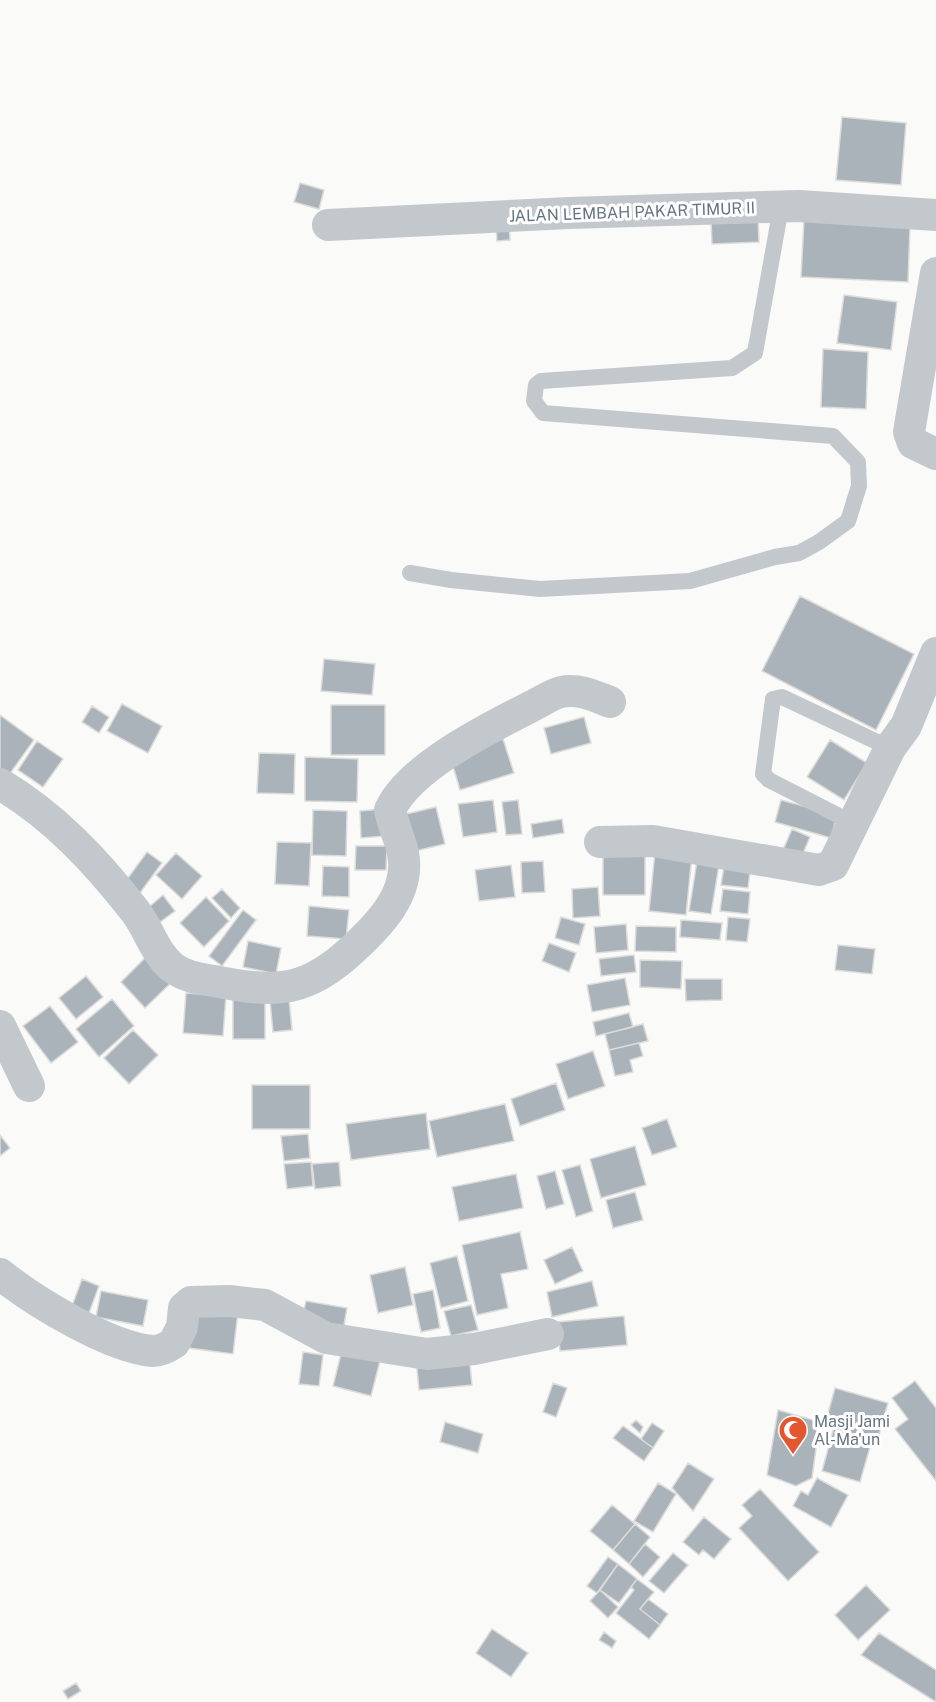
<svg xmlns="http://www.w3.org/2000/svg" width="936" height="1702" viewBox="0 0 936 1702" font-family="'Public Sans',sans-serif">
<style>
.building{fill:#aab3b9;stroke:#dcdcda;stroke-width:1.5}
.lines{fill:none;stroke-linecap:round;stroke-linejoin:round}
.lane{stroke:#c3c8cc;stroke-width:16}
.street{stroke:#c3c8cc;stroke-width:32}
.labels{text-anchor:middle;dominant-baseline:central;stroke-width:6;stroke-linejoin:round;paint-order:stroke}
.street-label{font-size:16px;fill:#657683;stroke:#fff}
.poi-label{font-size:16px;fill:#657683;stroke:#fff;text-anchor:start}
</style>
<rect width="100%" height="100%" fill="#fafaf8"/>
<path class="building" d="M842,117L906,123L901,185L836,180Z
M300,183L324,190L319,209L294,202Z
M758,218L759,242L712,244L711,220Z
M804,220L910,225L908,282L801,277Z
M509,224L510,240L497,241L496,225Z
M844,295L897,302L891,350L837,343Z
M823,349L868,352L866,409L821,407Z
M800,596L914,654L876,730L762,671Z
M324,659L375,664L372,695L321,691Z
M122,704L162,726L148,753L107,731Z
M331,705H385V755H331Z
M92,706L109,717L99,733L82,722Z
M0,715L34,740L6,779L0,774Z
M584,717L591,743L551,754L544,728Z
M503,739L514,773L460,790L450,756Z
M830,740L867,763L844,800L807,777Z
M37,741L63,759L43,787L18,770Z
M259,753L295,754L294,794L257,793Z
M305,757L358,759L357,802L305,801Z
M493,800L497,832L463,837L458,804Z
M518,800L522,834L506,835L502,802Z
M781,800L837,815L831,838L775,822Z
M436,807L445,844L411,852L402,815Z
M383,809L385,836L361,838L360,811Z
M313,810L347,811L346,856L312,855Z
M562,819L564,833L533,838L531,824Z
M792,829L810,837L801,858L783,850Z
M277,842L311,843L309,886L275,884Z
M356,846H387L386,870H355Z
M147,852L162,863L140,893L125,882Z
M603,852H645V895H603Z
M655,852L692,855L686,915L649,911Z
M176,853L202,876L182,899L156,875Z
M698,855L720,859L711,914L689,911Z
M725,860L751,864L748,888L721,885Z
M543,861L545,892L522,893L521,862Z
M511,865L515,897L479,901L475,870Z
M323,866L349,867V897L322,896Z
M598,887L600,916L573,918L572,889Z
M222,889L240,908L231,918L212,898Z
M723,889L750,892L748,914L720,911Z
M163,895L175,911L160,922L149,907Z
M206,897L229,921L204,947L180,923Z
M309,906L349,910L346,939L307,936Z
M243,910L256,920L222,966L209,956Z
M561,917L585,924L579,945L555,938Z
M728,917L750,919L747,942L726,940Z
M681,920L722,923L720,940L680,937Z
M626,924L628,950L596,953L594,927Z
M636,926L676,927V952L635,951Z
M248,941L281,948L276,974L243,967Z
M549,943L576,953L569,972L542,961Z
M838,945L875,949L872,974L835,970Z
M151,952L176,978L145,1008L121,982Z
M634,955L636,972L601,976L599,959Z
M640,960L682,961L681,989L640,987Z
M86,976L103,997L76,1019L59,998Z
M625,978L630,1005L592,1012L587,985Z
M685,979H722V1000L686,1001Z
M186,993L226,996L223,1036L183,1033Z
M233,998H265V1039H233Z
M112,999L134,1026L99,1057L76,1029Z
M289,999L292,1030L273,1032L270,1001Z
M50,1006L78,1042L51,1063L23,1026Z
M629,1013L633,1027L596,1036L593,1022Z
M643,1024L648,1041L609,1050L605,1034Z
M133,1030L158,1055L129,1084L104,1058Z
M639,1043L643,1056L630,1060L633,1072L615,1076L609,1050Z
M593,1051L605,1086L568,1099L556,1064Z
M556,1083L565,1110L520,1126L511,1099Z
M252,1085H310V1129H252Z
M505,1104L514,1141L437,1157L429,1121Z
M426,1113L430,1149L351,1160L346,1124Z
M667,1119L677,1147L652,1155L642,1128Z
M308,1134L310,1158L284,1161L281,1136Z
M0,1135L10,1148L0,1156Z
M635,1146L646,1185L601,1198L590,1159Z
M311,1162L313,1186L287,1189L284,1164Z
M339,1162L341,1186L315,1189L312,1164Z
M580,1165L593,1211L576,1217L562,1170Z
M555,1171L564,1204L546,1209L537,1176Z
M516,1174L523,1208L459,1221L452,1187Z
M635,1192L643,1220L613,1228L606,1200Z
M520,1232L528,1269L501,1274L508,1308L477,1315L462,1245Z
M572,1247L583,1271L555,1284L544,1260Z
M457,1256L468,1301L441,1308L430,1263Z
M405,1267L413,1305L378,1313L370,1275Z
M82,1279L99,1286L89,1313L72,1306Z
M592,1281L598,1306L552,1317L547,1292Z
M433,1290L440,1328L421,1332L413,1294Z
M101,1291L148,1300L143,1326L96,1317Z
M306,1301L347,1308L343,1331L301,1323Z
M471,1305L478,1330L451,1336L444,1311Z
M187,1308L238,1312L233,1354L182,1347Z
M624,1316L627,1345L560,1351L557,1322Z
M342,1350L380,1361L371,1396L333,1386Z
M303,1352L323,1355L319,1386L299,1384Z
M469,1355L472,1385L419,1390L416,1359Z
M915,1381L936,1408V1481L895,1429L908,1419L892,1398Z
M553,1383L567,1388L556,1417L543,1412Z
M835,1388L888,1403L877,1442L872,1440L860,1482L822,1471L834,1427L825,1424Z
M778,1410L813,1420L818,1434L812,1478L796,1486L767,1475Z
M636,1420L643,1427L640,1433L631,1425Z
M445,1422L483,1434L478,1453L440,1442Z
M652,1423L664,1431L653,1448L641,1439Z
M623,1426L653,1448L644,1461L613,1438Z
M688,1463L714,1479L693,1511L672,1488Z
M817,1478L848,1495L831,1527L793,1506L801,1491L808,1495Z
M658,1483L676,1494L653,1532L634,1521Z
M760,1489L819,1552L788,1581L739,1528L752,1516L742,1505Z
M612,1505L635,1524L613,1550L590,1531Z
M704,1517L731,1539L714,1559L703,1550L699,1555L683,1542Z
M635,1524L650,1537L629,1564L613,1550Z
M645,1544L660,1557L643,1577L629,1564Z
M673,1553L688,1565L664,1593L649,1581Z
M608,1557L618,1564L597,1593L587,1586Z
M618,1564L637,1579L619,1603L600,1590Z
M637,1579L654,1592L640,1609L660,1625L649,1639L616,1613L634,1590L631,1587Z
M866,1585L890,1610L858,1640L835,1615Z
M600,1590L618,1607L608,1618L590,1601Z
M648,1599L668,1614L660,1625L640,1609Z
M492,1629L528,1653L511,1677L476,1653Z
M604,1632L616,1641L612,1648L599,1640Z
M879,1633L936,1670V1702L861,1655Z
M76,1683L81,1691L68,1699L63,1691Z"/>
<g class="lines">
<path class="lane" d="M410,573L451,580L540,589L690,581L775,557L799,553L819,542L848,521L859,486L858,462L833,436L543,413L534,401L536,385L541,381L732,368L755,353L781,207
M855,824L769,780L763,774L773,699L782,697L890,748"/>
<path class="street" d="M328,225L569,213L799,206L936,215
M936,273L909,432L913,443L936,454
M0,784C54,816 96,861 135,911C149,929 154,952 172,967C186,978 203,979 219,982C278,993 307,992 353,949C379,925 411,893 403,853C400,839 393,825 390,810C409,767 491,727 532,706C541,702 552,694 561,692C578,688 595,696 610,702
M600,842L653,841L819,870L833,865L890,748L906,726L936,653
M0,1026L29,1086
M0,1274C34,1301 110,1348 153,1351C161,1351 168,1347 174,1343L182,1327L184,1308L191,1302L229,1301L265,1305L326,1338L427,1354L474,1349L548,1334"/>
</g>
<defs>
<g id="mosque-pin" transform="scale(1.5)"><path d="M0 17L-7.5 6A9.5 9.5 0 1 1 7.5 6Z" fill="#e4572e" stroke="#fff"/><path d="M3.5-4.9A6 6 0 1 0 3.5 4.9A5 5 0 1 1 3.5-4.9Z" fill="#fff"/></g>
</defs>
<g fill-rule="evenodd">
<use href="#mosque-pin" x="793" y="1430"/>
</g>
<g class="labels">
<g class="street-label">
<text transform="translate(632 212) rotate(-2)">JALAN LEMBAH PAKAR TIMUR II</text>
</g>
<g class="poi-label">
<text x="814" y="1421">Masji Jami<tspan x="814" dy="18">Al-Ma'un</tspan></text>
</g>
</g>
</svg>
